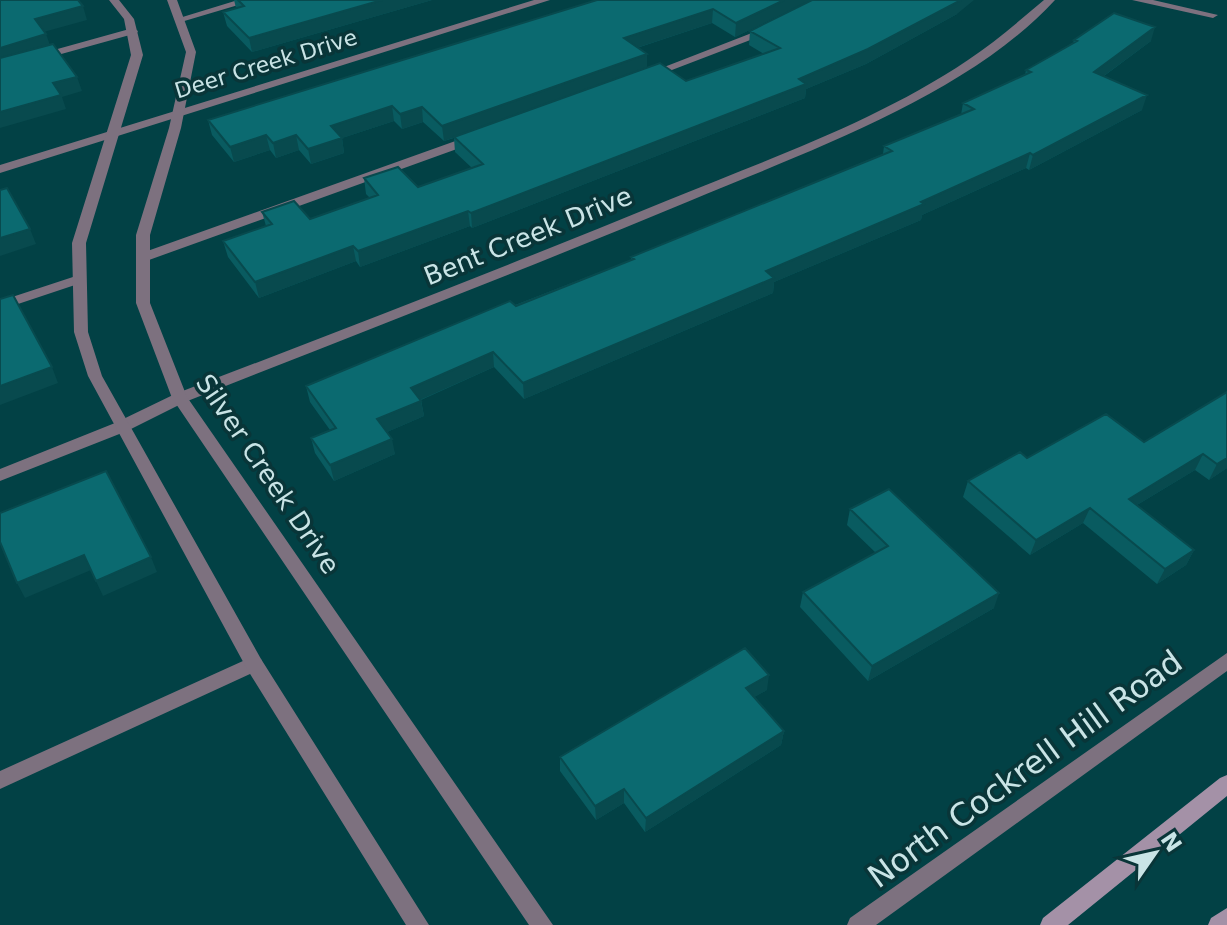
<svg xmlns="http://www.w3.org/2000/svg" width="1227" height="925" viewBox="0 0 1227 925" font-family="'DejaVu Sans',sans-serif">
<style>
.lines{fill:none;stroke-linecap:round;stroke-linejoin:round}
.service{fill:#7d717f;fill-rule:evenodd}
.minor{fill:#7d717f;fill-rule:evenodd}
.tertiary{fill:#7d717f;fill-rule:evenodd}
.secondary{fill:#a491a7;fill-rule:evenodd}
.wall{fill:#095b60}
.shaded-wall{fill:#084a4e}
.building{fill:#0b6a70;stroke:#084a4e;stroke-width:2}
.labels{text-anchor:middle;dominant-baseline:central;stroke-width:7;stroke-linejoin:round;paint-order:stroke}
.far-street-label{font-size:22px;fill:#c9e4e6;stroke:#093538}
.street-label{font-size:26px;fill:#c9e4e6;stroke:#093538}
.near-street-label{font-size:32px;fill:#c9e4e6;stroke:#093538}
</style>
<rect width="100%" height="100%" fill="#024145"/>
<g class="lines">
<path class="service" d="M238,0H255L181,22L176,19Z
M767,27L772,30L771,32L651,78L641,76Z
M133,28L138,31L137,33L0,71V65Z
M475,134L481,138L479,141L149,260H139L137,257L139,254Z
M79,275L84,276L86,279L84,282L0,310V301Z
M254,656L261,659L263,664L261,669L0,789V771Z"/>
<path class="minor" d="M534,0H550L0,173V165Z
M1044,0H1055C968,95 809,151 692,200C524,270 354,335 185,402L127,431L0,481V469L115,423L175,394C339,331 503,268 666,201C768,159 876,122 968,60C995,42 1019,21 1044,0Z
M1132,0H1153L1218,15L1213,18Z
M1227,653V671L876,925H847L850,918Z"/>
<path class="tertiary" d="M109,0H119L134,19L143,55L86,243L88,332L102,376L261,659L429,925H406L247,669L88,376L74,332L72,243L131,55L124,19Z
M167,0H177L196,52L181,128L150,235V303L187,397L553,925H529L172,398L136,303V235L169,128L186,52Z"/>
<path class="secondary" d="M1227,775V796L1068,925H1040L1043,918L1220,778Z
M1227,908V925H1208L1211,918Z"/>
</g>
<path class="wall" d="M234,0H432L252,52L227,26L223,12L236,8Z
M597,0H811L735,37L712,23L637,48L647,54V68L686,81L764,54L749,45L750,31L957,14L866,64L806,89L805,98L472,228L470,226L360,267L356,261L259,298L228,257L223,241L266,226L262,212L310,219L370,198L366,194L364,178L418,187L472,168L455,152L454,138L444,141L423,122L402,129L394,121L342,138L344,153L311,164L299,150L276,158L270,150L234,162L212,135L208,120Z
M1074,40L1151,41L1104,76L1142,110L1029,170L1026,168L922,215L921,220L774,282L773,293L524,399L494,367L421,400L424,416L387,432L395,454L334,481L315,453L311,438L330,430L310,402L306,386L631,260V257L883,154L884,146L961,115L963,103L1025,75L1026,70L1073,43Z
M1227,392V468L1209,480L1195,470L1137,505L1194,550L1186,565L1157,584L1083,523L1030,555L963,497L968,481L1027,458L1144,442Z
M850,509L994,608L868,681L800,607L803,592L876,553L847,525Z
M767,690L754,697L784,731L781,745L645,832L624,803L596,820L560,771V757Z"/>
<path class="shaded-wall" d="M382,0H432L252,52L249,38Z
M784,0H811L735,37L736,23Z
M961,0H974L957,14L866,64L806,89L805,98L472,228L471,213L799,79Z
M83,6L87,20L40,33L35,19Z
M713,9L712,23L624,52V38Z
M1155,27L1151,41L1090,86L1094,72Z
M46,34L51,48L0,64V48Z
M647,54V69L444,141L442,126Z
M77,77L82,91L62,97L66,109L0,128V112L53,83Z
M1147,95L1142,110L1029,170L1033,155Z
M392,106L394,121L342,138L344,153L311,164L308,149L331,126Z
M422,107L423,122L402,129L400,114Z
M266,135L270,150L234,162L230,147Z
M296,135L299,150L276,158L273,143Z
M1030,153L1026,168L922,215L921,220L774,282L773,293L524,399L523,383L766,271Z
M468,211L470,226L360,267L358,251Z
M30,229L36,244L0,256V238Z
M353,246L356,261L259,298L255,282Z
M493,352L494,367L413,403L411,388Z
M52,367L58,383L0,405V386Z
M421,401L424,416L380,435L377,419Z
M392,439L395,454L334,481L330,465Z
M1203,454L1195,470L1122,514L1129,499Z
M1227,458V468L1209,480L1217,464Z
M1090,508L1083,523L1030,555L1036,540Z
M1194,550L1186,565L1157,584L1165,569Z
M84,555L91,570L25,598L17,583Z
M151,557L157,572L103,596L96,581Z
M999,593L994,608L868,681L872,666Z
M769,675L767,690L744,703L746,688Z
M784,731L781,745L645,832L646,818Z
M624,789V803L596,820L595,806Z"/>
<path class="building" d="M0,0H78L83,6L35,19L46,34L0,48Z
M238,0H382L249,38L223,12L244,6Z
M597,0H784L736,23L713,9L624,38L647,54L442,126L422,107L400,114L392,106L331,126L342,138L308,149L296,135L273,143L266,135L230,147L208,120Z
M812,0H961L868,49L799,79L806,84L471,213L468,211L358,251L353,246L255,282L223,241L272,224L262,212L294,201L310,219L378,195L364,178L398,167L418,187L483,164L454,137L660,63L686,81L780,48L750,31Z
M1114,13L1155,27L1094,72L1147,95L1033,155L1030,153L921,202L924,204L766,271L774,278L523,383L493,352L411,388L421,401L377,419L392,439L330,465L311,438L336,428L306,386L510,301L516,306L634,259L631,257L892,151L884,146L974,109L963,103L1031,72L1026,70L1077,41L1074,40Z
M53,44L77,77L53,83L61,95L0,112V58Z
M7,188L30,229L0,238V190Z
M13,295L52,367L0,386V299Z
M1227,392V458L1217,464L1203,454L1129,499L1194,550L1165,569L1090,508L1036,540L968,481L1020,452L1027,458L1106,414L1144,442Z
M106,471L151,557L96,581L84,555L17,583L0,542V513Z
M889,489L999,593L872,666L803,592L888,546L850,509Z
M745,648L769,675L746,688L784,731L646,818L624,789L595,806L560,757Z"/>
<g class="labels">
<g class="far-street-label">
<text transform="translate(266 64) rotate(-17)">Deer Creek Drive</text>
</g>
<g class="street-label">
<text transform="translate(528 236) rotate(-22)">Bent Creek Drive</text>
<text transform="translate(268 474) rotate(56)">Silver Creek Drive</text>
</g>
<g class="near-street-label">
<text transform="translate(1025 769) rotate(-36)">North Cockrell Hill Road</text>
</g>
</g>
<g transform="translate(1155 853) rotate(56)" stroke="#093538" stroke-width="6" paint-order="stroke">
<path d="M0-6L14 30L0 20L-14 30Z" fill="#c9e4e6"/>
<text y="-12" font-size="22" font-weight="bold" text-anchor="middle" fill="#c9e4e6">N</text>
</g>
</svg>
